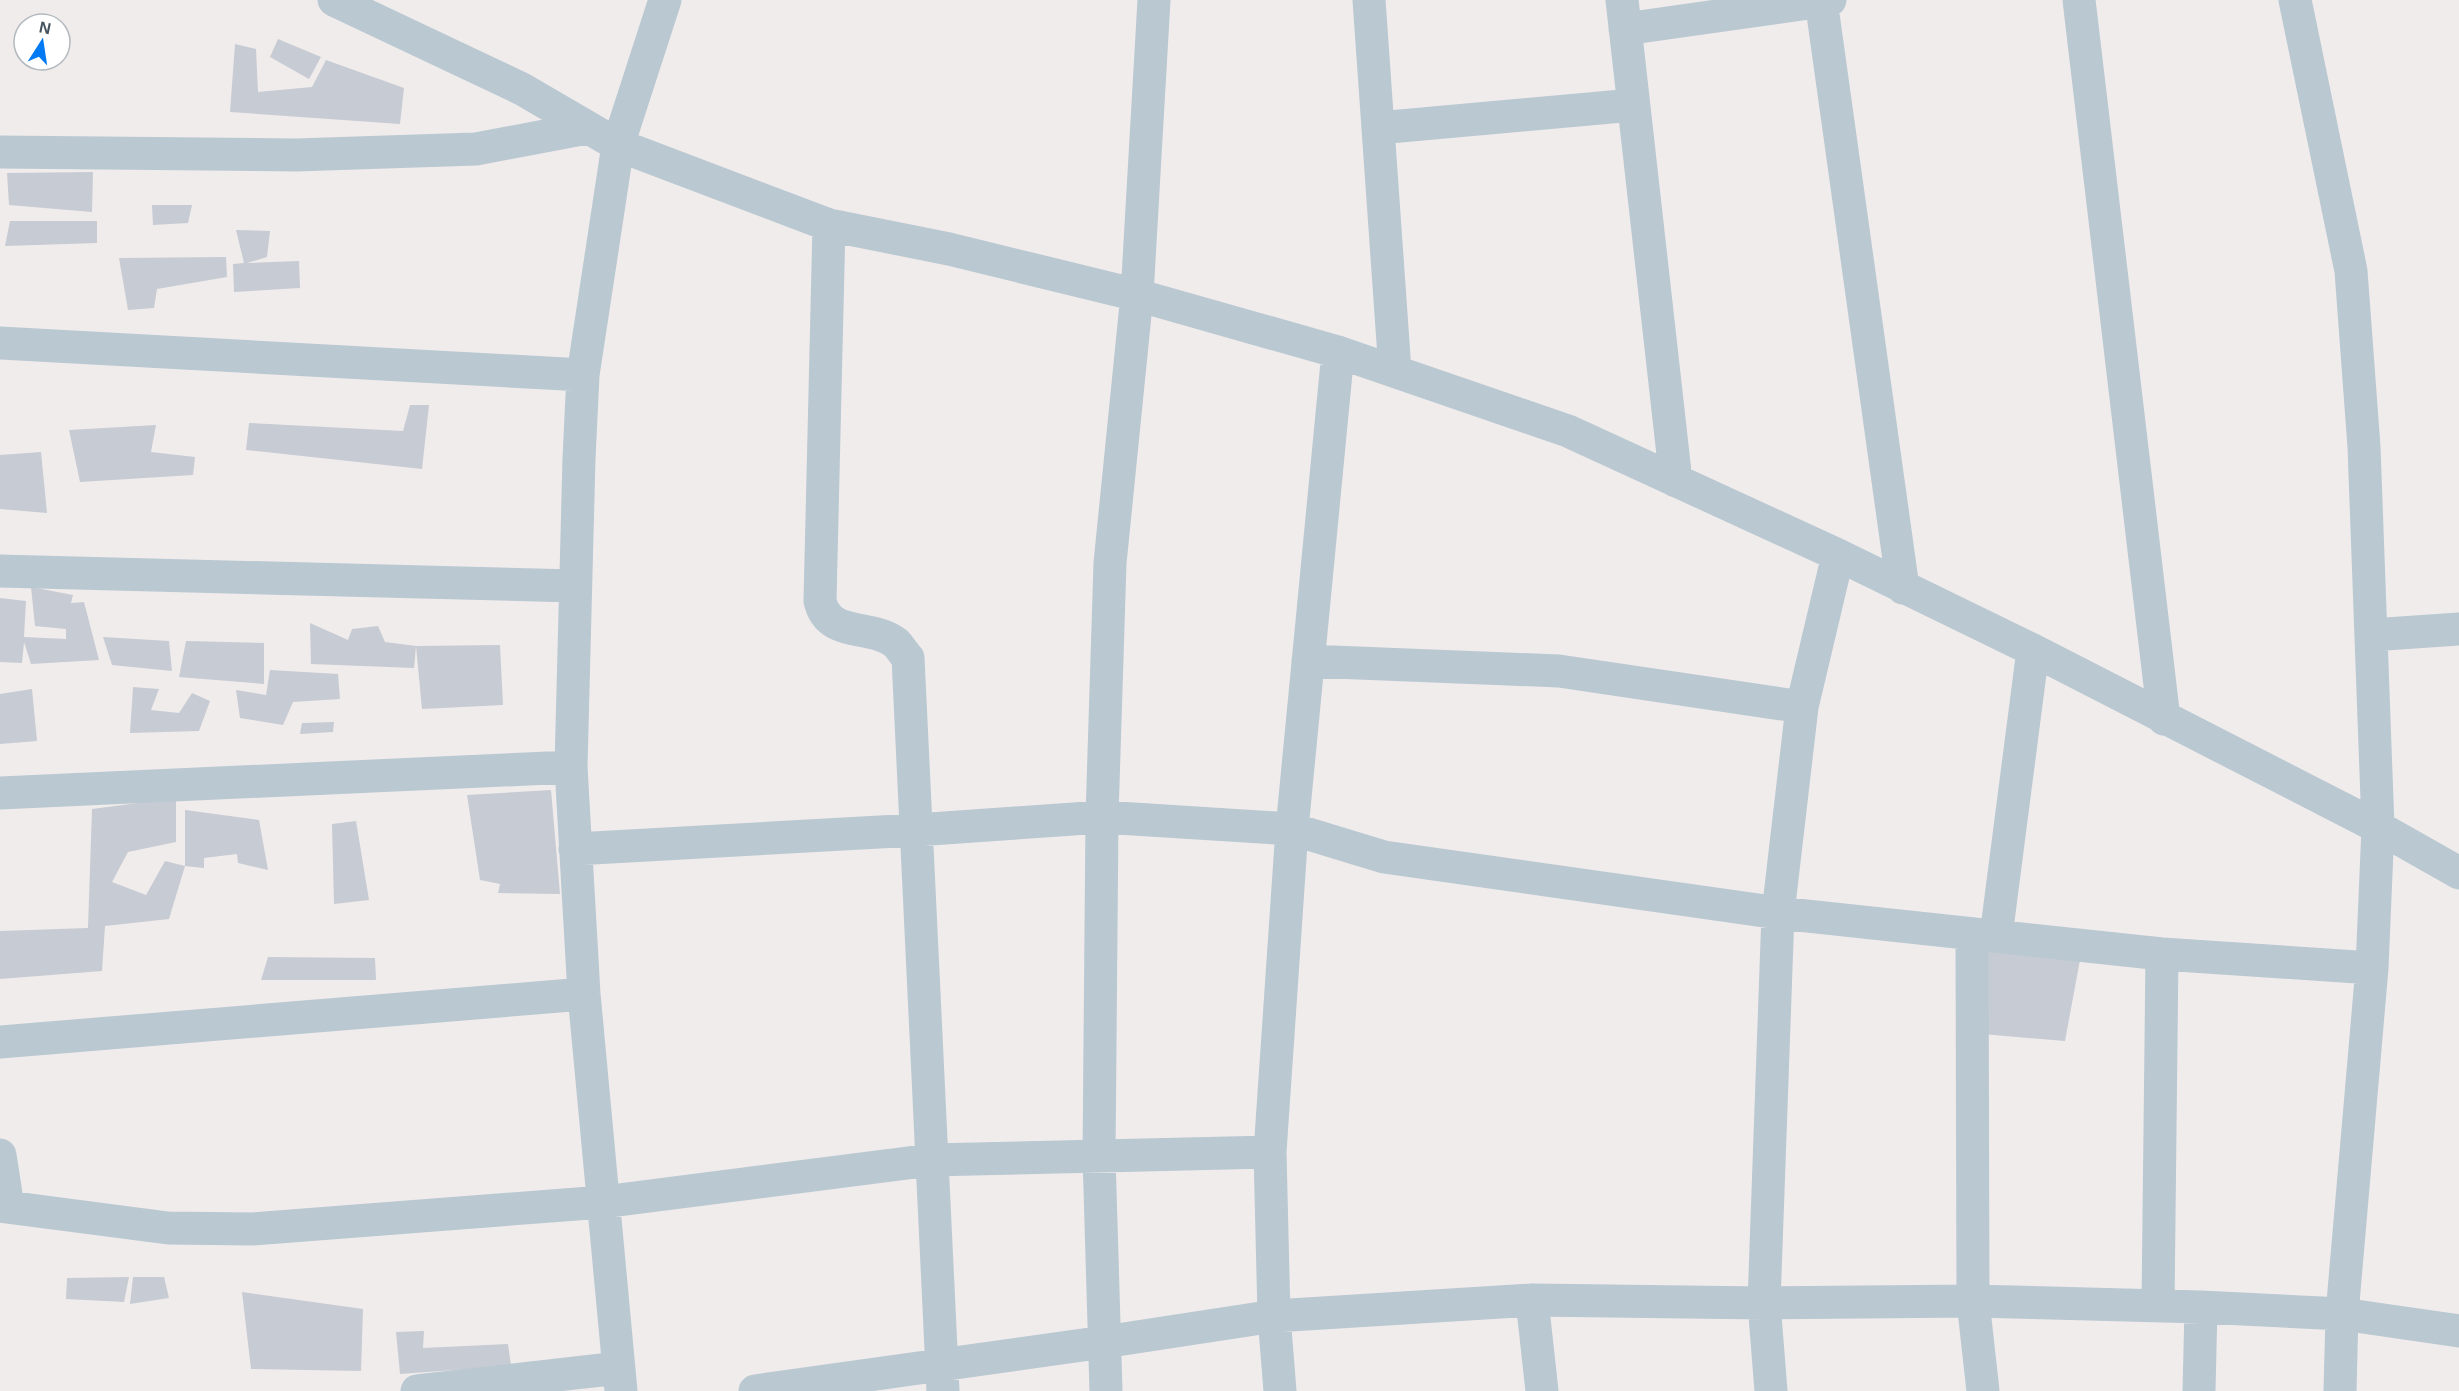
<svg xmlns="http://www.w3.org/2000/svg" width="2459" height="1391" viewBox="0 0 2459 1391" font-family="Arial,sans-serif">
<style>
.building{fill:#c7cbd3}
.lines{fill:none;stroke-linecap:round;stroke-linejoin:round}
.street{stroke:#bac8d1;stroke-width:33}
</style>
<rect width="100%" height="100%" fill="#f0ecec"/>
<path class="building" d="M278,39L321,57L309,79L270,57Z
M235,44L256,49L258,92L312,87L326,60L404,88L400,124L230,112Z
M93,172L92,212L9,205L7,173Z
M152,205H192L188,223L153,225Z
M10,221H97V243L5,246Z
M236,230L270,231L267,257L247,263L299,261L300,288L234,292L233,264L244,263Z
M226,257L227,277L157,289L154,308L128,310L119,258Z
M410,405H429L422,469L246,450L249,423L403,431Z
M156,425L151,452L195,457L193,475L80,482L69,430Z
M41,452L47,513L0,509V455Z
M31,587L73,595L71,603L84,602L99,660L31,664L24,642L22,663L0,662V598L26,601L24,637L66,639V629L35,626Z
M310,623L348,640L352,629L378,626L385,642L416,646L414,668L311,664Z
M103,637L169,641L172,671L112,665Z
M186,641L264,643V684L179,677Z
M500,645L503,705L422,709L416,646Z
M270,670L338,674L340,699L293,702L283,725L240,718L236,690L266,695Z
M133,687L159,689L151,710L179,713L192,693L210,701L199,731L130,733Z
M32,689L37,741L0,744V694Z
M334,722L333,732L300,734L302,723Z
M551,790L560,894L498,893L500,884L480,880L467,795Z
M176,798V842L128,852L112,882L146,895L165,861L185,866L169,919L105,926L102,971L0,979V931L88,928L92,809Z
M185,810L259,820L268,870L238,863L237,854L204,858V868L185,866Z
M356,821L369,900L334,904L332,824Z
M1986,951L2080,960L2065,1041L1982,1034Z
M268,957L375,958L376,980H261Z
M129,1277L124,1302L66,1299L67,1278Z
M133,1277H164L169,1298L130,1304Z
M242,1292L363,1309L361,1371L251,1369Z
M424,1331L423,1348L508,1344L511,1366L400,1374L396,1332Z"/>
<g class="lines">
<path class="street" d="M334,0L522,89L618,145L829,225L949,249L1137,295L1338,352L1568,431L1838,555L2033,650L2378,827L2459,873
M1369,0L1395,371
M1622,0L1676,481
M1821,0L1903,588
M2079,0L2164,719
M2295,0L2351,271L2364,447L2378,827L2372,968L2342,1314L2340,1391
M1625,29L1830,0
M1378,128L1633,105
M0,152L296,155L476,149L587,128
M829,225L820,601C829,639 871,623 896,643C900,647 904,654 908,658L943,1391
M0,343L583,375
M0,571L575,586
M2371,635L2459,629
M1308,661L1559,671L1802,707
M0,793L571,767
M575,849L916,830L1102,817L1292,829L1384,857L1778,913L2162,954L2372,968
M1972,934L1973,1301L1983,1391
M1996,936L2033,650
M0,1042L584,994
M0,1155L8,1207
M0,1206L168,1228L252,1229L603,1202L931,1160L1270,1152
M1532,1300L1542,1391
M2158,1306L2162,954
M417,1391L619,1368
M621,1391L584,994L571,767L579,458L583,375L618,145L665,0
M755,1391L1104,1342L1274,1316L1532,1300L1764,1303L1973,1301L2201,1307L2342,1314L2459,1331
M1106,1391L1099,1156L1102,817L1110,563L1137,295L1154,0
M1280,1391L1274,1316L1270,1152L1292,829L1338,352
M1771,1391L1764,1303L1778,913L1802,707L1838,555
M2199,1391L2201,1307"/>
</g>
<g transform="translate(42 42) rotate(12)"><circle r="28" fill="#ffffff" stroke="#b3b9be" stroke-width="1.5"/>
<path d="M0-4.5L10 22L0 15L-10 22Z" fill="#027af3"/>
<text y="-9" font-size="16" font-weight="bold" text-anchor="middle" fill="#42515c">N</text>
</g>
</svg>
